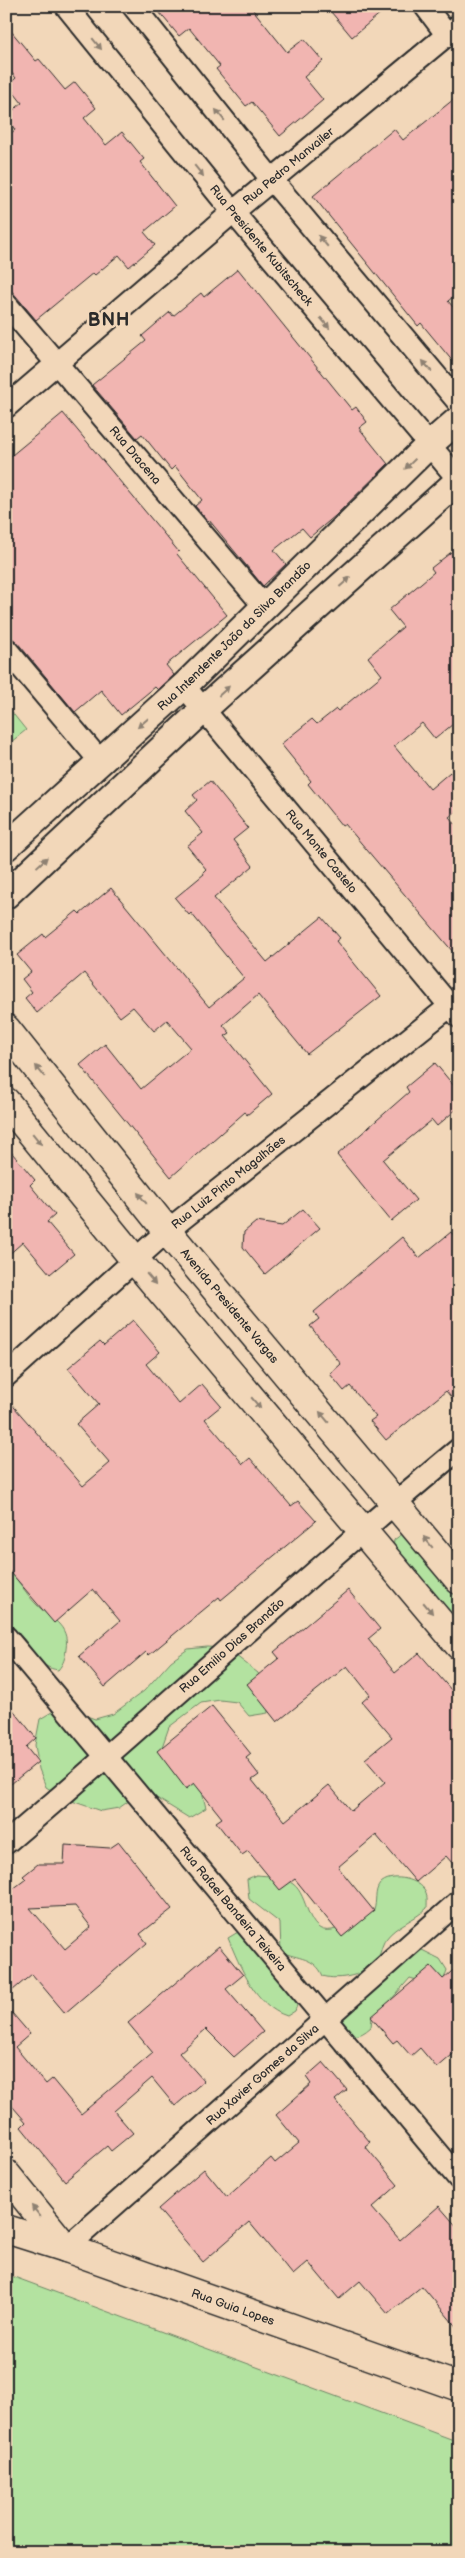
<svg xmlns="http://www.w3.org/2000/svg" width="465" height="2558" viewBox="0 0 465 2558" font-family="'Balsamiq Sans',sans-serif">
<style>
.green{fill:#b3e2a0;stroke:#6f8666}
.building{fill:#f1b5b1;stroke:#2b2b2b;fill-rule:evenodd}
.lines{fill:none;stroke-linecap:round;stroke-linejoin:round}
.minor-casing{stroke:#2b2b2b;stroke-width:25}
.tertiary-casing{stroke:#2b2b2b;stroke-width:30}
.secondary-casing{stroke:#2b2b2b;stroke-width:31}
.minor{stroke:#f2d7b9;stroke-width:21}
.tertiary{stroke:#f2d7b9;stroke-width:26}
.secondary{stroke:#f2d7b9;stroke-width:28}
.oneway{fill:#8e8172}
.labels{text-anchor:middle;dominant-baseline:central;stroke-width:5;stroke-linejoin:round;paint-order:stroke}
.street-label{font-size:12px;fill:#2b2b2b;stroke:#f2d7b9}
.district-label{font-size:18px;font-weight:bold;letter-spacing:1px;fill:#2b2b2b;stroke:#f2d7b9}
</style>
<rect width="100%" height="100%" fill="#f2d7b9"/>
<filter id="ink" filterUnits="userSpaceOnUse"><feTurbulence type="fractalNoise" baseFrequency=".02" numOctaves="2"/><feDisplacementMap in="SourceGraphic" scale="10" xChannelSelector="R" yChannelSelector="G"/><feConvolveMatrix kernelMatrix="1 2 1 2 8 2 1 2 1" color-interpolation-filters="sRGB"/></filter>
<g filter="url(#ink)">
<path class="green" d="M6,705L26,730L6,746Z
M412,1531L459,1579V1636L393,1550L394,1540L402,1534Z
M6,1568C18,1578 25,1593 36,1604C50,1619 70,1624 66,1649C65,1658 64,1663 58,1670C38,1667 35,1653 24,1639C19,1633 12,1628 6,1622Z
M207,1647L226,1648L258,1673L266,1692L268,1713L249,1716L237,1702L220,1700L201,1703L169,1727L162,1747L201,1788L206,1808L189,1818L155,1797L136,1796L119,1808L101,1811L63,1798L46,1787L39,1769L35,1745L40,1719L57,1709L76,1712L95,1719L113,1714L144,1691L171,1661L188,1649Z
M256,1875C269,1876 282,1876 293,1884C309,1895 306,1935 332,1930C341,1928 347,1921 355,1917C361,1914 368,1913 374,1910C377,1902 374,1891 380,1884C390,1873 416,1878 424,1889C428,1894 427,1901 427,1908C415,1920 396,1925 386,1939C381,1945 381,1954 377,1961C367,1975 338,1981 323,1976C315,1957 298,1959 281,1952L280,1923L249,1899L247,1879Z
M238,1932L265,1943L298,2002L295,2011L287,2016C255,2006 240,1966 228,1938Z
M422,1950L440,1959L447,1970L444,1979L420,1981L410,1978L390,2001L372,2017L371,2027C346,2050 340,2021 338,2001L412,1951Z
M6,2274L459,2442V2552H6Z"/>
<path class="building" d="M154,6H250L287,52L304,39L323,61L304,77L323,100L280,136L252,102L246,106L216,69L220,66L189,28L179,36Z
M326,6H389L352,37Z
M6,25L36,61L39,59L65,90L75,82L96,108L84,118L106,145L122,132L144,159L140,162L175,206L144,232L155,245L129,267L119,255L95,275L93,273L36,320L6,284V137L15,130L6,116L22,103L8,85L16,78L6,66Z
M459,95V292L448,301L459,314V369L421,323L418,326L313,196L394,129L403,140Z
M238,269L352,410L356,407L367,422L359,428L388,464L335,516L310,537L302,528L274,550L286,564L263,586L209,520L208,521L195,506L202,500L175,466L171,470L142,434L137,438L92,385L146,341L142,336L170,312L173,316L201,293L204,297Z
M63,413L179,552L177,554L227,615L166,665L174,675L158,690L155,687L121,715L101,690L75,712L16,641L6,634V460Z
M459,546V719L435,739L422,723L394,746L430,789L450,772L459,782V809L449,817L459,828V959L345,824L342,826L308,784L311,781L281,744L312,719L317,724L336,709L338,711L382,675L368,657L403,627L389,610L434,572L431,568Z
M210,781L248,828L233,840L253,866L214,898L267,962L322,917L340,938L336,941L381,996L307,1054L258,995L223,1025L230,1033L225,1036L272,1094L247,1115L245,1112L171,1177L80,1065L105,1044L141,1089L191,1048L167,1020L154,1031L133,1007L120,1017L84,973L37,1013L25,998L32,992L22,979L31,972L17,955L43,934L45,937L77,911L80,914L111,888L209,1007L244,978L191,913L189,915L175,898L204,874L203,872L206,869L187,846L203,833L185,811L197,800L193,795Z
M435,1063L459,1092V1107L437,1126L432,1120L383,1160L416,1200L391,1221L337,1155L409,1092L406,1087Z
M6,1146L35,1180L30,1185L55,1215L47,1222L74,1254L50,1274L23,1242L6,1257Z
M303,1209L320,1228L265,1274L243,1247L244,1232L256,1222L282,1226Z
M451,1232L459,1242V1407L446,1391L386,1440L370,1421L376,1417L350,1386L344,1391L330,1374L341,1364L310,1326L319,1319L314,1312L402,1237L419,1258Z
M133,1320L160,1352L146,1364L179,1404L202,1384L221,1406L205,1419L243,1464L250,1458L291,1506L298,1501L316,1521L221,1600L219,1597L149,1655L146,1652L105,1687L79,1656L120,1621L93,1589L54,1623L6,1567V1429L8,1400L83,1486L110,1463L76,1424L99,1404L68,1368L100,1341L104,1345Z
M348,1590L380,1629L368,1639L395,1673L419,1653L459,1699V1871L446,1856L416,1882L376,1835L338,1867L374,1911L342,1937L295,1879L280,1890L248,1851L242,1855L216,1822L222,1818L194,1783L186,1789L157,1751L212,1706L251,1754L246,1758L259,1775L252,1780L285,1821L329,1785L351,1811L385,1782L365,1759L392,1737L362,1702L370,1695L347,1666L277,1722L247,1684L279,1658L274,1652Z
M6,1701L36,1738L26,1747L38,1762L6,1788Z
M119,1842L172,1909L140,1934L147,1943L65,2013L32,1974L6,1996V1881L13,1889L26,1879L23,1876L38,1864H64L65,1845L110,1848ZM75,1906L91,1927L65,1949L30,1908Z
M219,1946L243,1975L226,1989L263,2032L234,2057L206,2029L179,2053L204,2081L175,2106L152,2078L114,2111L133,2133L111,2151L107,2146L65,2181L21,2127L26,2122L6,2099V2006L30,2034L15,2047L46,2084L52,2079L81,2114L153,2053L128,2023Z
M459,1965V2049L437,2068L420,2048L411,2056L397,2040L393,2043L371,2017L431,1966L443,1979Z
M323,2062L347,2090L335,2100L370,2142L365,2146L398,2185L372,2208L400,2240L439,2206L459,2229V2330L422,2286L388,2314L360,2281L339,2299L308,2262L293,2275L249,2222L203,2262L158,2209L204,2169L227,2197L271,2158L275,2163L299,2143L276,2115L311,2084L306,2077Z"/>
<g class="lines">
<g class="minor-casing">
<g id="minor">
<path id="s1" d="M66,6L233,212L459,480"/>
<path d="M133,6L272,180L459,403"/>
<path d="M425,6L447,35"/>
<path id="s2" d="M6,304L264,606"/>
<path id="s3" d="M6,407L233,212L459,25"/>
<path d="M6,649L100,761"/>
<path id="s4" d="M184,686L459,1017"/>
<path id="s5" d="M6,1376L167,1231L459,999"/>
<path id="s6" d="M6,1637L459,2179"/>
<path id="s7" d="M6,1843C159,1714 305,1576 459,1449"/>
<path id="s8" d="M66,2248L459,1901"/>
</g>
</g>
<g class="tertiary-casing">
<g id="tertiary">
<path id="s9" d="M6,847L184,686L428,446L459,419"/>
<path d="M6,895L204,709L459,480"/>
</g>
</g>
<g class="secondary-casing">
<g id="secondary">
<path id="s10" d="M6,1029L167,1231L459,1580"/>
<path d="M6,1102L134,1259L459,1645"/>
<path d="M6,2174L66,2248"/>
<path id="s11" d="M6,2229L66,2248L459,2387"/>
</g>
</g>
<use href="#minor" class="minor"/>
<use href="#tertiary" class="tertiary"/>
<use href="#secondary" class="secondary"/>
</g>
<defs><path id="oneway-solid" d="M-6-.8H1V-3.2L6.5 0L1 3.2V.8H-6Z" transform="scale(1.25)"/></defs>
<g class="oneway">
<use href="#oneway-solid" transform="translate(97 44) rotate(51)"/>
<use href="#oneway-solid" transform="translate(220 115) rotate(-129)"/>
<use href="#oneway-solid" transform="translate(199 171) rotate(51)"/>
<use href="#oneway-solid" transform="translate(323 241) rotate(-130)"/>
<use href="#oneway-solid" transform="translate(325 323) rotate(50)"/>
<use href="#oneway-solid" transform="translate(427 366) rotate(-130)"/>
<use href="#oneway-solid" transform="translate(410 464) rotate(136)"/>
<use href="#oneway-solid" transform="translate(345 582) rotate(-42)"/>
<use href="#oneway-solid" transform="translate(224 691) rotate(-42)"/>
<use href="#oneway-solid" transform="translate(143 723) rotate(139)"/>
<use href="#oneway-solid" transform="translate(42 862) rotate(-43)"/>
<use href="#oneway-solid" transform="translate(40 1071) rotate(-129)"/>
<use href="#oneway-solid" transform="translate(37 1139) rotate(51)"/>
<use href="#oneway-solid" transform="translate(142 1198) rotate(-129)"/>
<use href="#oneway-solid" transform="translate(151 1279) rotate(50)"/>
<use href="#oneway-solid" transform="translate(256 1403) rotate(50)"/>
<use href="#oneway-solid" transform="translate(324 1417) rotate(-130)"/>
<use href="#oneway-solid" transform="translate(428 1542) rotate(-129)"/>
<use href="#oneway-solid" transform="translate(428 1608) rotate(50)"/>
<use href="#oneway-solid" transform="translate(36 2211) rotate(-129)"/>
</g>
</g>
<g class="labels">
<g class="street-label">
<text stroke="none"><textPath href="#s3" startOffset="371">Rua Pedro Manvailer</textPath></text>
<text stroke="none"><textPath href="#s1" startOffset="309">Rua Presidente Kubitscheck</textPath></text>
<text stroke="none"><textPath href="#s2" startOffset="199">Rua Dracena</textPath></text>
<text stroke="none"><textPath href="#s9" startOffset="311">Rua Intendente João da Silva Brandão</textPath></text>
<text stroke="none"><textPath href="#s4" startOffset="215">Rua Monte Castelo</textPath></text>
<text stroke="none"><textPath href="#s5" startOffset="295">Rua Luiz Pinto Magalhães</textPath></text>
<text stroke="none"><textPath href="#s10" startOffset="356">Avenida Presidente Vargas</textPath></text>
<text stroke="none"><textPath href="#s7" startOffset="300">Rua Emilio Dias Brandão</textPath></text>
<text stroke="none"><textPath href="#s6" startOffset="354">Rua Rafael Bandeira Teixeira</textPath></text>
<text stroke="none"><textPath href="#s8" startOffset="262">Rua Xavier Gomes da Silva</textPath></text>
<text stroke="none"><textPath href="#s11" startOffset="240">Rua Guia Lopes</textPath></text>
</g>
<g class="district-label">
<text x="109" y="320">BNH</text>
</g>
</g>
<rect width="465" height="2558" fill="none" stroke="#f2d7b9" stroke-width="25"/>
<rect x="12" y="12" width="440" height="2533" fill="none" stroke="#2b2b2b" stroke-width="2" filter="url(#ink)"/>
</svg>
